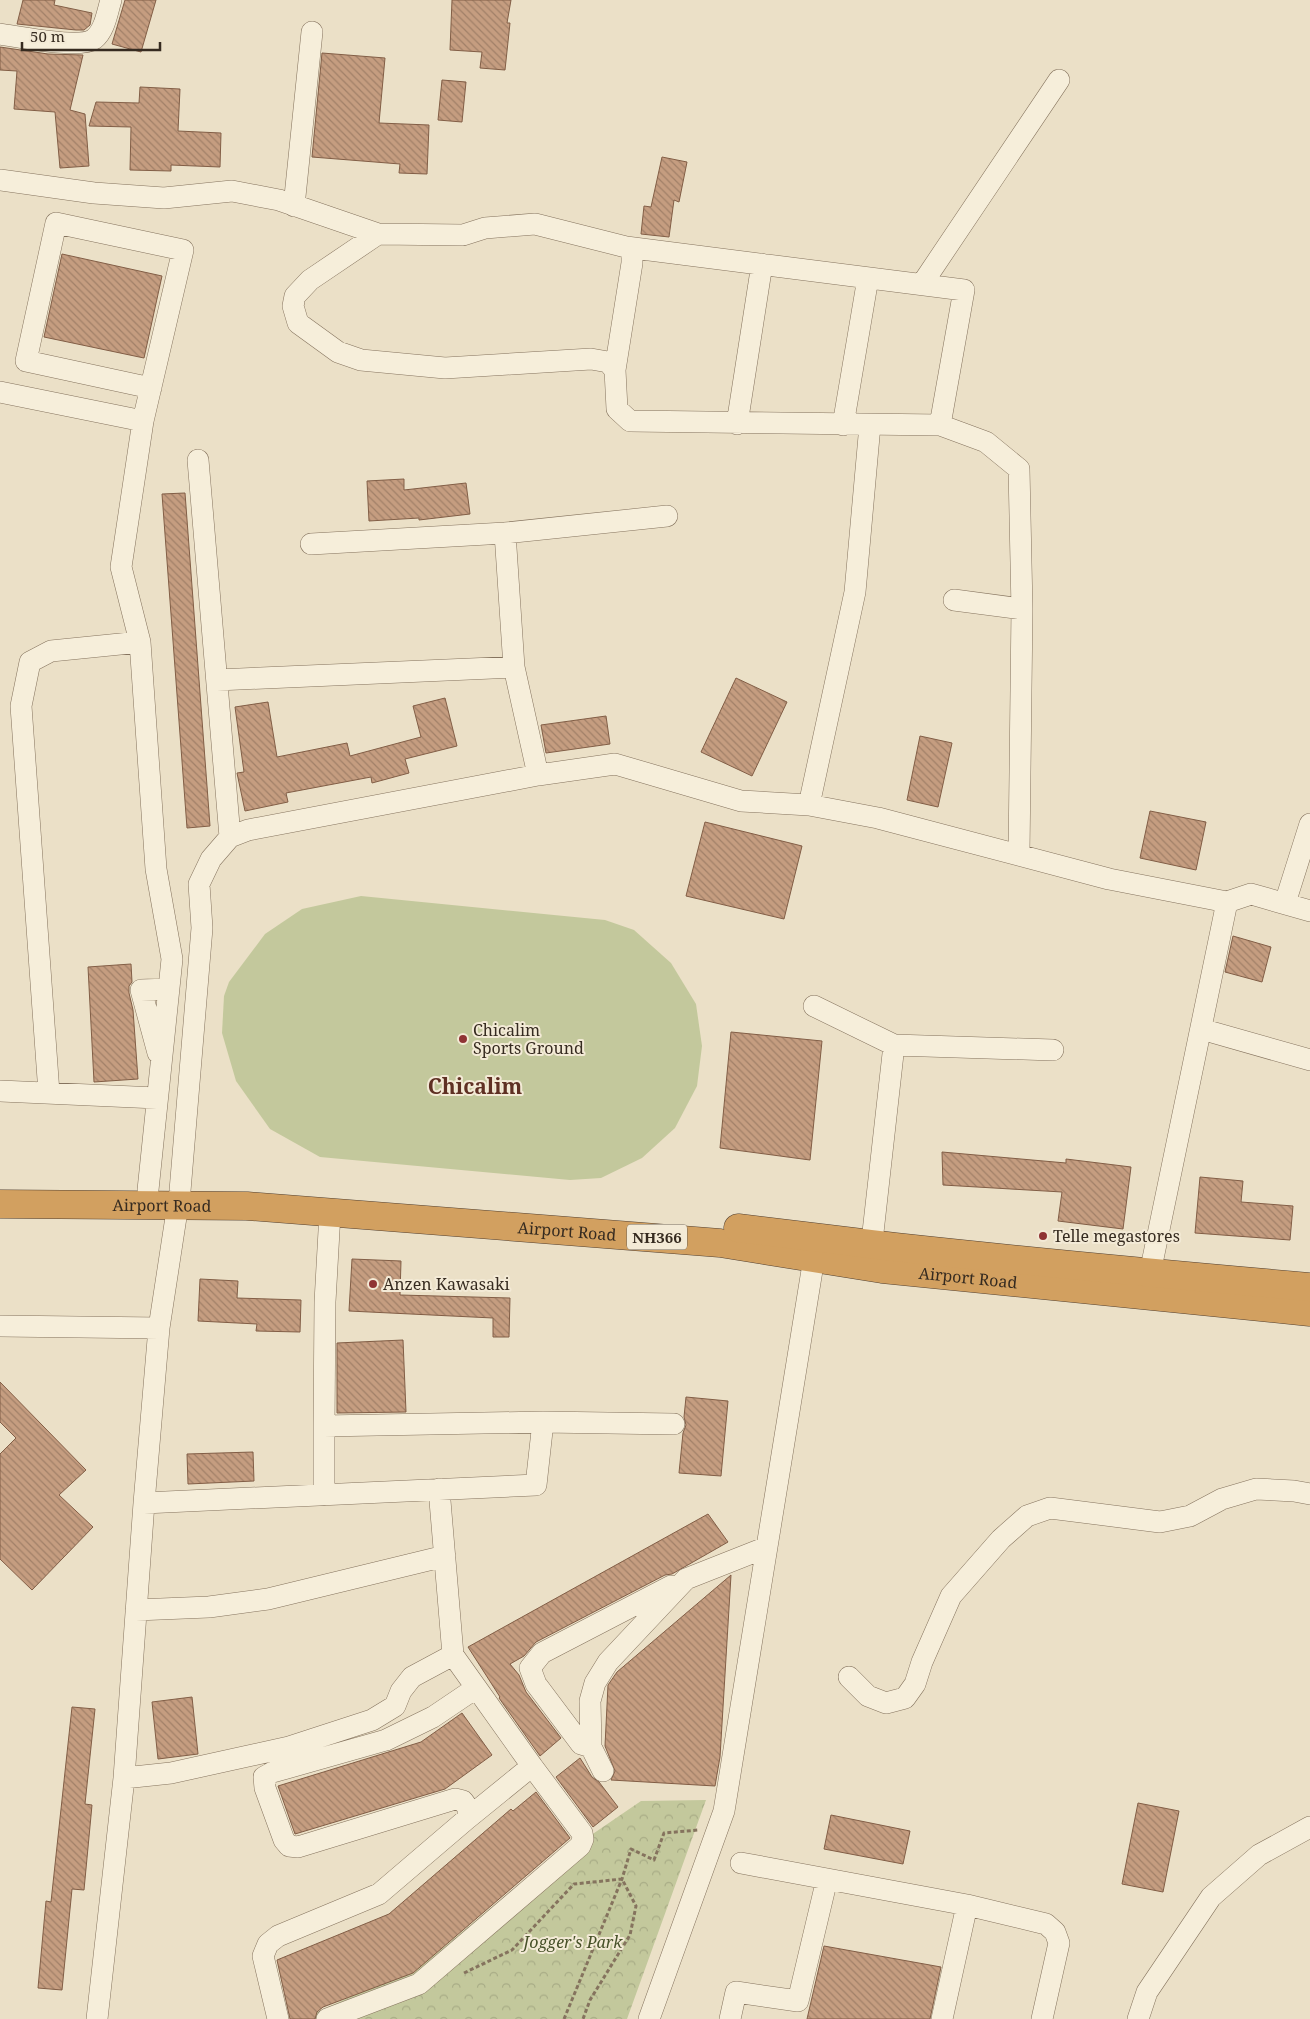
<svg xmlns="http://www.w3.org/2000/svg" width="1310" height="2019" viewBox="0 0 1310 2019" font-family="'Noto Serif',serif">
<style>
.forest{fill:url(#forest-crowns)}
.pitch{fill:#c3c89c}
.building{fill:url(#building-back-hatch);stroke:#825e46}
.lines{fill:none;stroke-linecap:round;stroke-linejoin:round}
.minor-casing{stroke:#85735e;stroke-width:22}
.highway-casing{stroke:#534132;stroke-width:29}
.path{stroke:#85735e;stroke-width:3;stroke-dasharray:4 2.5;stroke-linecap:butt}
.minor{stroke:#f6eeda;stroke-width:21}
.highway{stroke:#d2a060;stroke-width:28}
.poi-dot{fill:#8f3334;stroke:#f3ead6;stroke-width:2}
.labels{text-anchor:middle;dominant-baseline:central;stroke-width:4;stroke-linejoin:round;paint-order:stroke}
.shield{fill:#f3ead6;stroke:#6f6457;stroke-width:1}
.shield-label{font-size:15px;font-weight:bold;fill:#362b20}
.poi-label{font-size:16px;fill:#362b20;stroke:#f3ead6;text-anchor:start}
.street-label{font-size:16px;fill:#362b20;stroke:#f3ead6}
.park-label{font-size:16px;font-style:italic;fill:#475129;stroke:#f3ead6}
.district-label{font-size:21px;font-weight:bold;fill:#5f3023;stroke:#f3ead6}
</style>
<defs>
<pattern id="forest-crowns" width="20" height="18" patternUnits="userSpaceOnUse" patternTransform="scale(1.25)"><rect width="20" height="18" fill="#c3c89c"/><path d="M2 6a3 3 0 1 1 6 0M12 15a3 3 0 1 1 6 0" fill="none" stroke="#a8ac86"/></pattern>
<pattern id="building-back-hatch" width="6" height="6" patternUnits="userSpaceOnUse" patternTransform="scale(1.25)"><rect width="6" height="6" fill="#c59d80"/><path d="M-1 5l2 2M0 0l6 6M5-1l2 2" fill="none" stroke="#a18068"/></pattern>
</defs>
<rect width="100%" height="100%" fill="#ebe0c7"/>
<path class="forest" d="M706,1800L627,2019H302L426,1962L518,1885L641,1801Z"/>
<path class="pitch" d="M361,896L605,920L634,930L671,963L696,1004L702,1046L697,1086L675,1128L642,1158L601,1178L570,1180L320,1157L270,1129L236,1081L222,1033L224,996L229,982L265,934L302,909Z"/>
<path class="building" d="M23,0H55L54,5L92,13L90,25L84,30H76L17,24Z
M125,0H156L141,52L112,44Z
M452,0H511L507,23H510L505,70L480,68L482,52L450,50Z
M0,47L48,54L83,55L70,110L85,114L89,166L60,168L55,112L14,109L17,71L0,70Z
M322,53L385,58L379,123L429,125L427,174L399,173L400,164L312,157Z
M442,80L466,82L462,122L438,120Z
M140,87L180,89L178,131L221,133L220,167L171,165V171L130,170L131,127L89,126L96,102L139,103Z
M662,157L687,162L679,202L674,200L669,237L641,234L644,206L651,207Z
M62,254L162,276L144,358L44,337Z
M404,479V490L466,483L470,514L419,520V518L369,521L367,481Z
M185,493L210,826L187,828L162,494Z
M736,678L787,702L752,776L701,752Z
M445,698L457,746L405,759L409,773L372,783L371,777L286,793L288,802L245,811L237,773L244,772L235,707L268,702L277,757L347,743L350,756L421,737L413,706Z
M606,716L610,744L546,753L541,725Z
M920,736L952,743L938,807L907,800Z
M1150,811L1206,822L1196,870L1140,858Z
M705,822L802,846L784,919L686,896Z
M1233,936L1271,947L1262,982L1225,972Z
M131,964L132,982L129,986V993L133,1010L138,1079L94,1082L88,967Z
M731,1032L822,1041L810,1160L720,1148Z
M942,1152L1066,1163V1159L1131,1167L1123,1229L1058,1221L1062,1192L943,1185Z
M1200,1177L1243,1181L1241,1202L1293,1206L1290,1240L1195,1233Z
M352,1259L401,1261L400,1295L510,1298L509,1337H493V1318L349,1311Z
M200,1279L238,1281L237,1298L301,1300L300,1332L256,1331L257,1324L198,1321Z
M403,1340L406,1412L337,1413V1343Z
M0,1382L86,1470L59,1495L93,1527L32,1590L0,1559V1454L16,1438L0,1422Z
M686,1397L728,1401L721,1476L679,1473L683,1433L686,1425L684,1417Z
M253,1452L254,1481L188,1484L187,1454Z
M708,1514L728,1542L672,1574L665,1575L536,1642L524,1656L510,1664L519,1675L526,1692L561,1738L540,1756L499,1698L500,1697L468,1647Z
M731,1575L720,1757L715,1786L611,1780L615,1771L605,1746L608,1685L617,1672Z
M192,1697L198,1754L158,1759L152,1702Z
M72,1707L95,1709L85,1804L92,1805L84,1890L72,1889L62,1990L38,1988L46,1901L51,1902Z
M462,1713L492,1755L445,1789L295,1834L278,1786L421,1742Z
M580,1758L592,1777L599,1782L618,1807L593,1827L556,1777Z
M536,1792L570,1838L413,1973L323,2007L317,2012L315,2019H290L277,1960L389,1914L511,1809L513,1811Z
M1138,1803L1179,1811L1163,1892L1122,1884Z
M831,1815L910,1831L903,1864L824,1849Z
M824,1946L941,1967L930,2019H807Z"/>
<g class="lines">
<g class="minor-casing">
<path id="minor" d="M0,34C19,37 80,49 94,39C105,30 107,13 111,0
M0,180L94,193L164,198L232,191L279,200L378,234L463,235L485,228L535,224L626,247L632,253V263L615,370
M294,206L312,32
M378,234L310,280L295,296L293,306L298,323L338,352L361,360L445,368L591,359L608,362L615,370L617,409L630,421L940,425L986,442L1019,469L1022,609L1019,854
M626,247L964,290L940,425
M922,284L1059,80
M0,392L143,421
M737,424L762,264
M843,425L868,278
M198,460L230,837
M505,533L667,516
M311,544L505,533L514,667L538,775
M954,600L1022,609
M217,680L514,667
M809,805L855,592L870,425
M1285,903L1310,824
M814,1006L894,1045L1053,1050
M1201,1029L1310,1060
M158,1053L141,990L169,989
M0,1091L157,1098
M49,1093L21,706L30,662L51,651L140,642
M148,1190L172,959L156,869L140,642L121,567L143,421L183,250L56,223L26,361L151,388
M870,1259L894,1045
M1150,1273L1227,902L1251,894L1310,911
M0,1326L159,1328
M324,1426L325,1302L330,1213
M439,1489L453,1655L532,1766L468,1818
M324,1495V1426L543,1422
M144,1503L536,1485L543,1422L674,1424
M136,1610L209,1607L268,1599L445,1556
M849,1677L868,1696L886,1703L905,1698L915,1684L922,1662L951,1596L1001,1539L1027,1516L1050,1508L1160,1522L1190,1516L1222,1499L1256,1489L1294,1491L1310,1494
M591,1747L581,1744L536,1684L530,1668L542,1653L671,1586
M603,1771L591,1747L590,1701L595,1683L608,1662L686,1579L767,1547
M124,1778L171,1773L289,1747L372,1720L395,1706L401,1691L412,1677L453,1655
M741,1863L967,1905L1046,1924L1055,1932L1059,1943L1042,2019
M97,2019L124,1778L144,1503L159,1328L180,1191L202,928L199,884L211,859L230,837L248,830L538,775L615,764L741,801L809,805L878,818L1109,879L1227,902
M278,2019L263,1956L268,1944L278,1936L379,1894L468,1818V1808L463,1801L455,1799L298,1847L289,1846L284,1840L265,1788L264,1777L273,1772L386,1740L433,1717L476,1688
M327,2019L419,1984L580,1846L583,1839L582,1833L532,1766
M649,2019L724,1811L814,1258
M730,2019L736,1992L798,2001L827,1879
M942,2019L967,1905
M1138,2019L1147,1992L1211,1897L1259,1855L1310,1827"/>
</g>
<g class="highway-casing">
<g id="highway">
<path id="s1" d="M0,1204L247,1206L720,1243L882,1269L1310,1312"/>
<path d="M738,1228C790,1234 843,1241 895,1247C1033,1262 1172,1275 1310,1287"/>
</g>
</g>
<path class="path" d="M464,1973L512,1950L574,1884L622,1879L636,1906L630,1935L590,2000L583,2019
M564,2019L622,1879L631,1849L654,1860L664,1833L698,1830"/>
<use href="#minor" class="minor"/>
<use href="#highway" class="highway"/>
</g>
<g class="poi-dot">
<circle cx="463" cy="1039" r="5"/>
<circle cx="1043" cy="1236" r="5"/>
<circle cx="373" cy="1284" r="5"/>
</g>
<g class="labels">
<rect class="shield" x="627" y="1224.5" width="60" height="25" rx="4"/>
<g class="shield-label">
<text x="657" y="1237">NH366</text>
</g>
<g class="poi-label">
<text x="473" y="1030">Chicalim<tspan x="473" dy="18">Sports Ground</tspan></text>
<text x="1053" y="1236">Telle megastores</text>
<text x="383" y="1284">Anzen Kawasaki</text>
</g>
<g class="street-label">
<text stroke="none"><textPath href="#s1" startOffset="162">Airport Road</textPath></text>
<text stroke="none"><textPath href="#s1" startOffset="568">Airport Road</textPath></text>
<text stroke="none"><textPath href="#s1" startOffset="972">Airport Road</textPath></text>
</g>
<g class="park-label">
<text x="573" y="1942">Jogger's Park</text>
</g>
<g class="district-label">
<text x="475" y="1086">Chicalim</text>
</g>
</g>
<path d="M22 42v8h138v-8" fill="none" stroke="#362b20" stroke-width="2.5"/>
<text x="30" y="42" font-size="15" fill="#362b20" stroke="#f3ead6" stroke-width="4" paint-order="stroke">50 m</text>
</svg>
